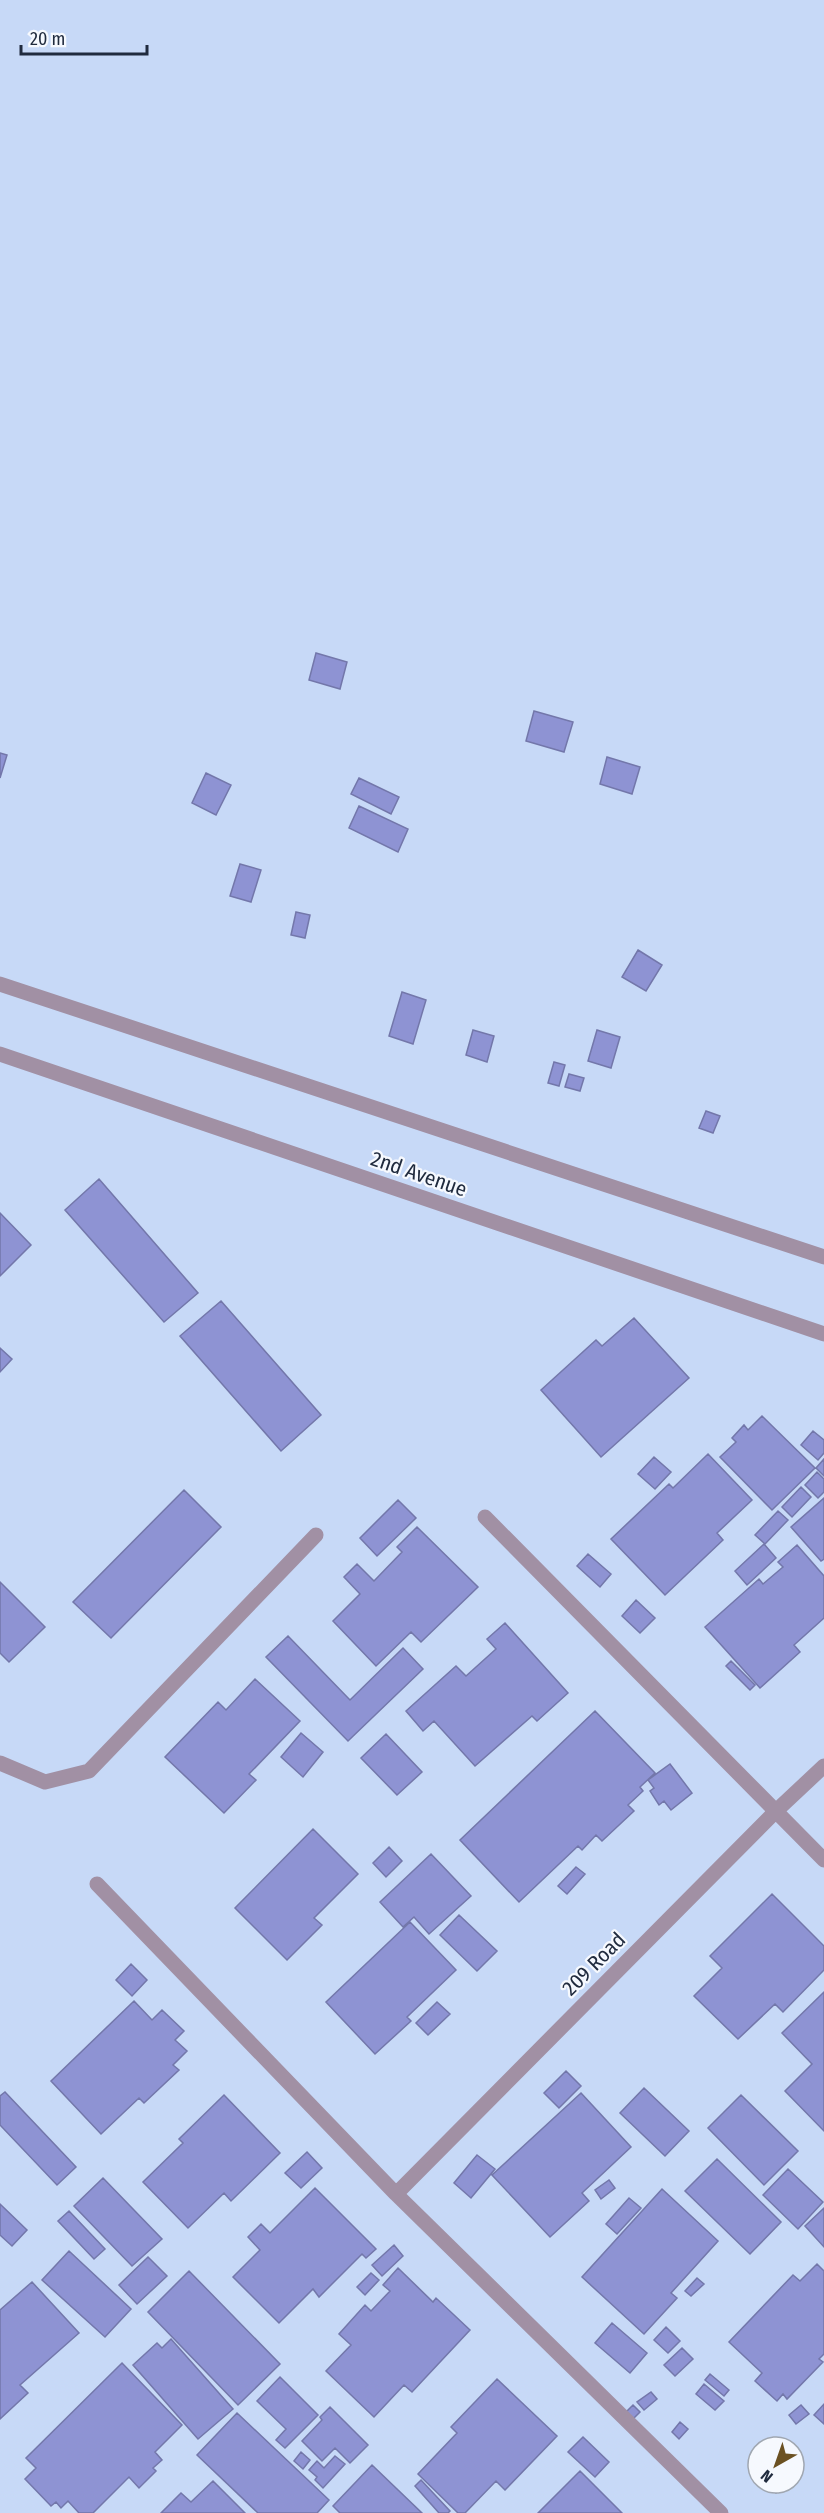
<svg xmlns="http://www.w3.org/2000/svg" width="824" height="2513" viewBox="0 0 824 2513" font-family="'Fira Sans Condensed',sans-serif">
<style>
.building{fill:#8e93d3;stroke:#7377aa;stroke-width:1.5}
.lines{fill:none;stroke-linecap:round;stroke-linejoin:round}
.minor{stroke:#a190a4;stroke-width:15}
.labels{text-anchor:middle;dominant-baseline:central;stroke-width:4.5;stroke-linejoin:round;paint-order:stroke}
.street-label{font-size:21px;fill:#202b3e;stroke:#f6f9fe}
</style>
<rect width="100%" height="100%" fill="#c7d9f7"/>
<path class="building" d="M316,653L347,662L340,689L309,680Z
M534,711L573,722L564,752L526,741Z
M0,753L7,755L0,778Z
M607,757L640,767L632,794L600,784Z
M206,773L231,785L216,815L192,803Z
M359,778L399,797L391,814L351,794Z
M359,806L408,829L398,852L349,828Z
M240,864L261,870L251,902L230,896Z
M296,912L310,915L305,938L291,935Z
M638,950L662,965L646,991L622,977Z
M402,992L426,1000L413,1044L389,1036Z
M473,1030L494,1036L487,1062L466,1055Z
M597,1030L620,1037L611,1068L588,1061Z
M554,1062L565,1065L559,1086L548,1083Z
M569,1074L584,1078L580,1091L565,1087Z
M706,1111L720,1116L713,1133L699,1128Z
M99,1179L198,1293L164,1322L65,1210Z
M0,1213L31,1245L0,1276Z
M221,1301L321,1415L281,1451L180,1336Z
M634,1318L689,1378L601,1457L541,1390L596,1340L602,1346Z
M0,1348L12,1359L0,1372Z
M762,1416L815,1468L772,1510L720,1457L736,1442L732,1438L744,1425L748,1430Z
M813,1431L824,1440V1453L818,1460L801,1445Z
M708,1454L752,1500L717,1533L723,1540L665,1595L611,1539L669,1484L673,1488Z
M654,1457L671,1472L655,1489L638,1474Z
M824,1459V1476L816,1468Z
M817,1472L824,1479V1492L818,1498L805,1485Z
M801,1487L811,1497L792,1517L782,1507Z
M184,1490L221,1527L111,1638L73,1602Z
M824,1498V1559L821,1561L791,1527Z
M398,1500L416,1518L377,1556L360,1538Z
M778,1511L788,1520L765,1544L755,1535Z
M417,1527L478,1587L421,1642L411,1632L376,1666L333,1621L360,1594L344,1577L357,1564L374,1581L402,1552L397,1547Z
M764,1544L776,1558L747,1585L735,1571Z
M797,1545L824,1576V1618L794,1645L800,1652L760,1688L705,1627L759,1579L763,1584L783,1567L778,1562Z
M588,1554L611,1574L600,1587L577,1566Z
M0,1582L45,1627L9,1662L0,1653Z
M636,1600L655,1618L640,1633L622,1616Z
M505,1623L568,1693L537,1721L532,1716L475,1766L434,1721L423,1731L406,1711L456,1666L466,1676L496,1649L487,1639Z
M288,1636L350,1700L403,1648L423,1669L348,1741L266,1657Z
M731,1661L755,1685L750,1690L726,1666Z
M255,1679L300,1721L249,1774L256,1780L224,1813L165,1757L218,1702L226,1710Z
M595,1711L655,1773L640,1787L643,1791L628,1805L634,1811L602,1841L596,1835L582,1850L578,1846L519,1902L460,1840Z
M301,1733L323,1752L303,1777L281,1757Z
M386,1734L422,1772L397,1795L361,1758Z
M670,1764L692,1793L671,1810L664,1801L659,1805L650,1791L654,1788L648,1780Z
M313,1829L358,1874L314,1918L322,1925L287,1960L235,1908Z
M389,1847L402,1861L386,1877L373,1863Z
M431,1854L471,1896L429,1934L414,1917L403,1927L380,1902Z
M576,1867L585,1874L567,1894L558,1886Z
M772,1894L824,1946V1970L783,2012L775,2004L738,2039L694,1996L722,1968L710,1956Z
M459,1915L497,1951L477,1971L440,1935Z
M410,1922L456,1970L407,2017L411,2021L375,2054L326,2002Z
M131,1964L147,1980L132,1996L116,1980Z
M824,1992V2131L785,2091L812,2064L782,2033Z
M134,2001L152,2020L162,2010L184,2031L175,2040L187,2051L173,2065L179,2070L144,2103L139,2098L101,2134L51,2081Z
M437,2002L450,2014L428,2035L416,2023Z
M566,2071L581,2086L559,2108L544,2093Z
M644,2088L689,2131L665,2156L620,2113Z
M5,2092L76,2167L57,2185L0,2125V2096Z
M581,2093L631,2147L582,2193L589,2201L550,2237L492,2175Z
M224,2095L280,2153L231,2201L224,2193L188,2228L143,2182L183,2143L179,2139Z
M741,2095L798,2151L764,2185L708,2128Z
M307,2152L322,2168L301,2188L285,2173Z
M477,2155L495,2169L471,2198L454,2183Z
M717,2159L781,2222L750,2254L685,2191Z
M788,2169L823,2202L798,2229L763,2195Z
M103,2178L162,2239L132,2266L74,2206Z
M609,2180L615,2188L601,2199L595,2190Z
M315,2188L376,2249L366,2258L362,2254L319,2297L313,2289L279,2323L233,2277L260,2250L248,2237L261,2224L270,2233Z
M662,2189L718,2241L671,2293L677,2298L644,2334L582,2277Z
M629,2198L641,2208L617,2234L606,2224Z
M0,2204L27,2230L12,2246L0,2235Z
M824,2208V2247L805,2226Z
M69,2211L105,2249L94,2259L58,2221Z
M394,2245L403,2256L382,2276L372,2265Z
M69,2251L131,2309L105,2337L42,2280Z
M148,2257L167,2276L137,2304L119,2285Z
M817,2264L824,2271V2354L819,2359L823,2362L787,2399L783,2394L777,2401L755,2381L762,2373L729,2342L793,2275L800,2281Z
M398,2268L433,2302L436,2298L470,2330L412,2392L404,2385L374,2417L326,2371L351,2345L339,2334L365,2305L371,2311L390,2291L383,2285Z
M189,2271L280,2364L238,2405L148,2312Z
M371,2273L379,2280L365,2295L357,2287Z
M697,2278L704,2284L691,2296L685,2291Z
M32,2282L79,2333L20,2385L28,2393L0,2419V2310Z
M612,2323L647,2353L630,2373L595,2343Z
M666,2327L680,2341L668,2353L654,2340Z
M171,2339L233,2409L198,2439L133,2365L157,2343L162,2348Z
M682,2348L693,2359L675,2376L664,2365Z
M122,2363L182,2425L155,2452L162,2460L153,2468L156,2471L139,2488L129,2477L93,2513H79L68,2501L61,2508L56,2502L51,2506L25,2479L36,2468L26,2458Z
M710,2374L729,2390L724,2396L705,2380Z
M280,2377L318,2415L285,2448L276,2440L286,2429L257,2401Z
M497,2379L557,2436L505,2490L496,2481L465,2513H458L418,2474L457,2433L451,2427Z
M704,2384L724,2401L715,2410L696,2394Z
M651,2392L657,2399L644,2410L637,2402Z
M824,2404V2424L814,2415Z
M633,2405L640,2412L633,2419L626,2412Z
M801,2405L809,2414L796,2424L789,2415Z
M330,2407L368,2445L350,2463L335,2448L322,2461L302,2441L322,2420L320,2417Z
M237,2413L329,2500L317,2513H258L197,2455Z
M680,2422L688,2429L679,2439L672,2432Z
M583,2437L609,2462L595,2477L568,2452Z
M301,2452L310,2460L303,2469L294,2461Z
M335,2456L345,2464L323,2488L315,2480L317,2477L309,2470L317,2461L324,2468Z
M372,2465L422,2513H340L333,2506Z
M580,2471L622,2513H538Z
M421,2480L450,2511L448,2513H439L415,2486Z
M213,2481L245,2513H161L181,2493L191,2502Z
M765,2483H785L776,2493Z"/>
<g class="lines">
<path class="minor" d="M0,984L824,1257
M0,1054L824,1334
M485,1517L824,1860
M0,1763L45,1782L89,1771L316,1535
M97,1884L396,2194L721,2513
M396,2194L776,1811L824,1766"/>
</g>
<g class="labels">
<g class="street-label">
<text transform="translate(419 1174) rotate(19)">2nd Avenue</text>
<text transform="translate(594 1964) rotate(-45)">209 Road</text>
</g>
</g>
<g transform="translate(776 2465) rotate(220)"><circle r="28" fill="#f6f9fe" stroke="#a0a7b1" stroke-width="1.5"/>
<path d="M0-4.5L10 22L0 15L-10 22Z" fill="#6b5122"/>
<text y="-9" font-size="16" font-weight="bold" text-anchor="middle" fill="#202b3e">N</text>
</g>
<path d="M21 45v9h126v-9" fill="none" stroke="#202b3e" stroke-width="3"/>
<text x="30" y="45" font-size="18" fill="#202b3e" stroke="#f6f9fe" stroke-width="4.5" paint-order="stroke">20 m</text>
</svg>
